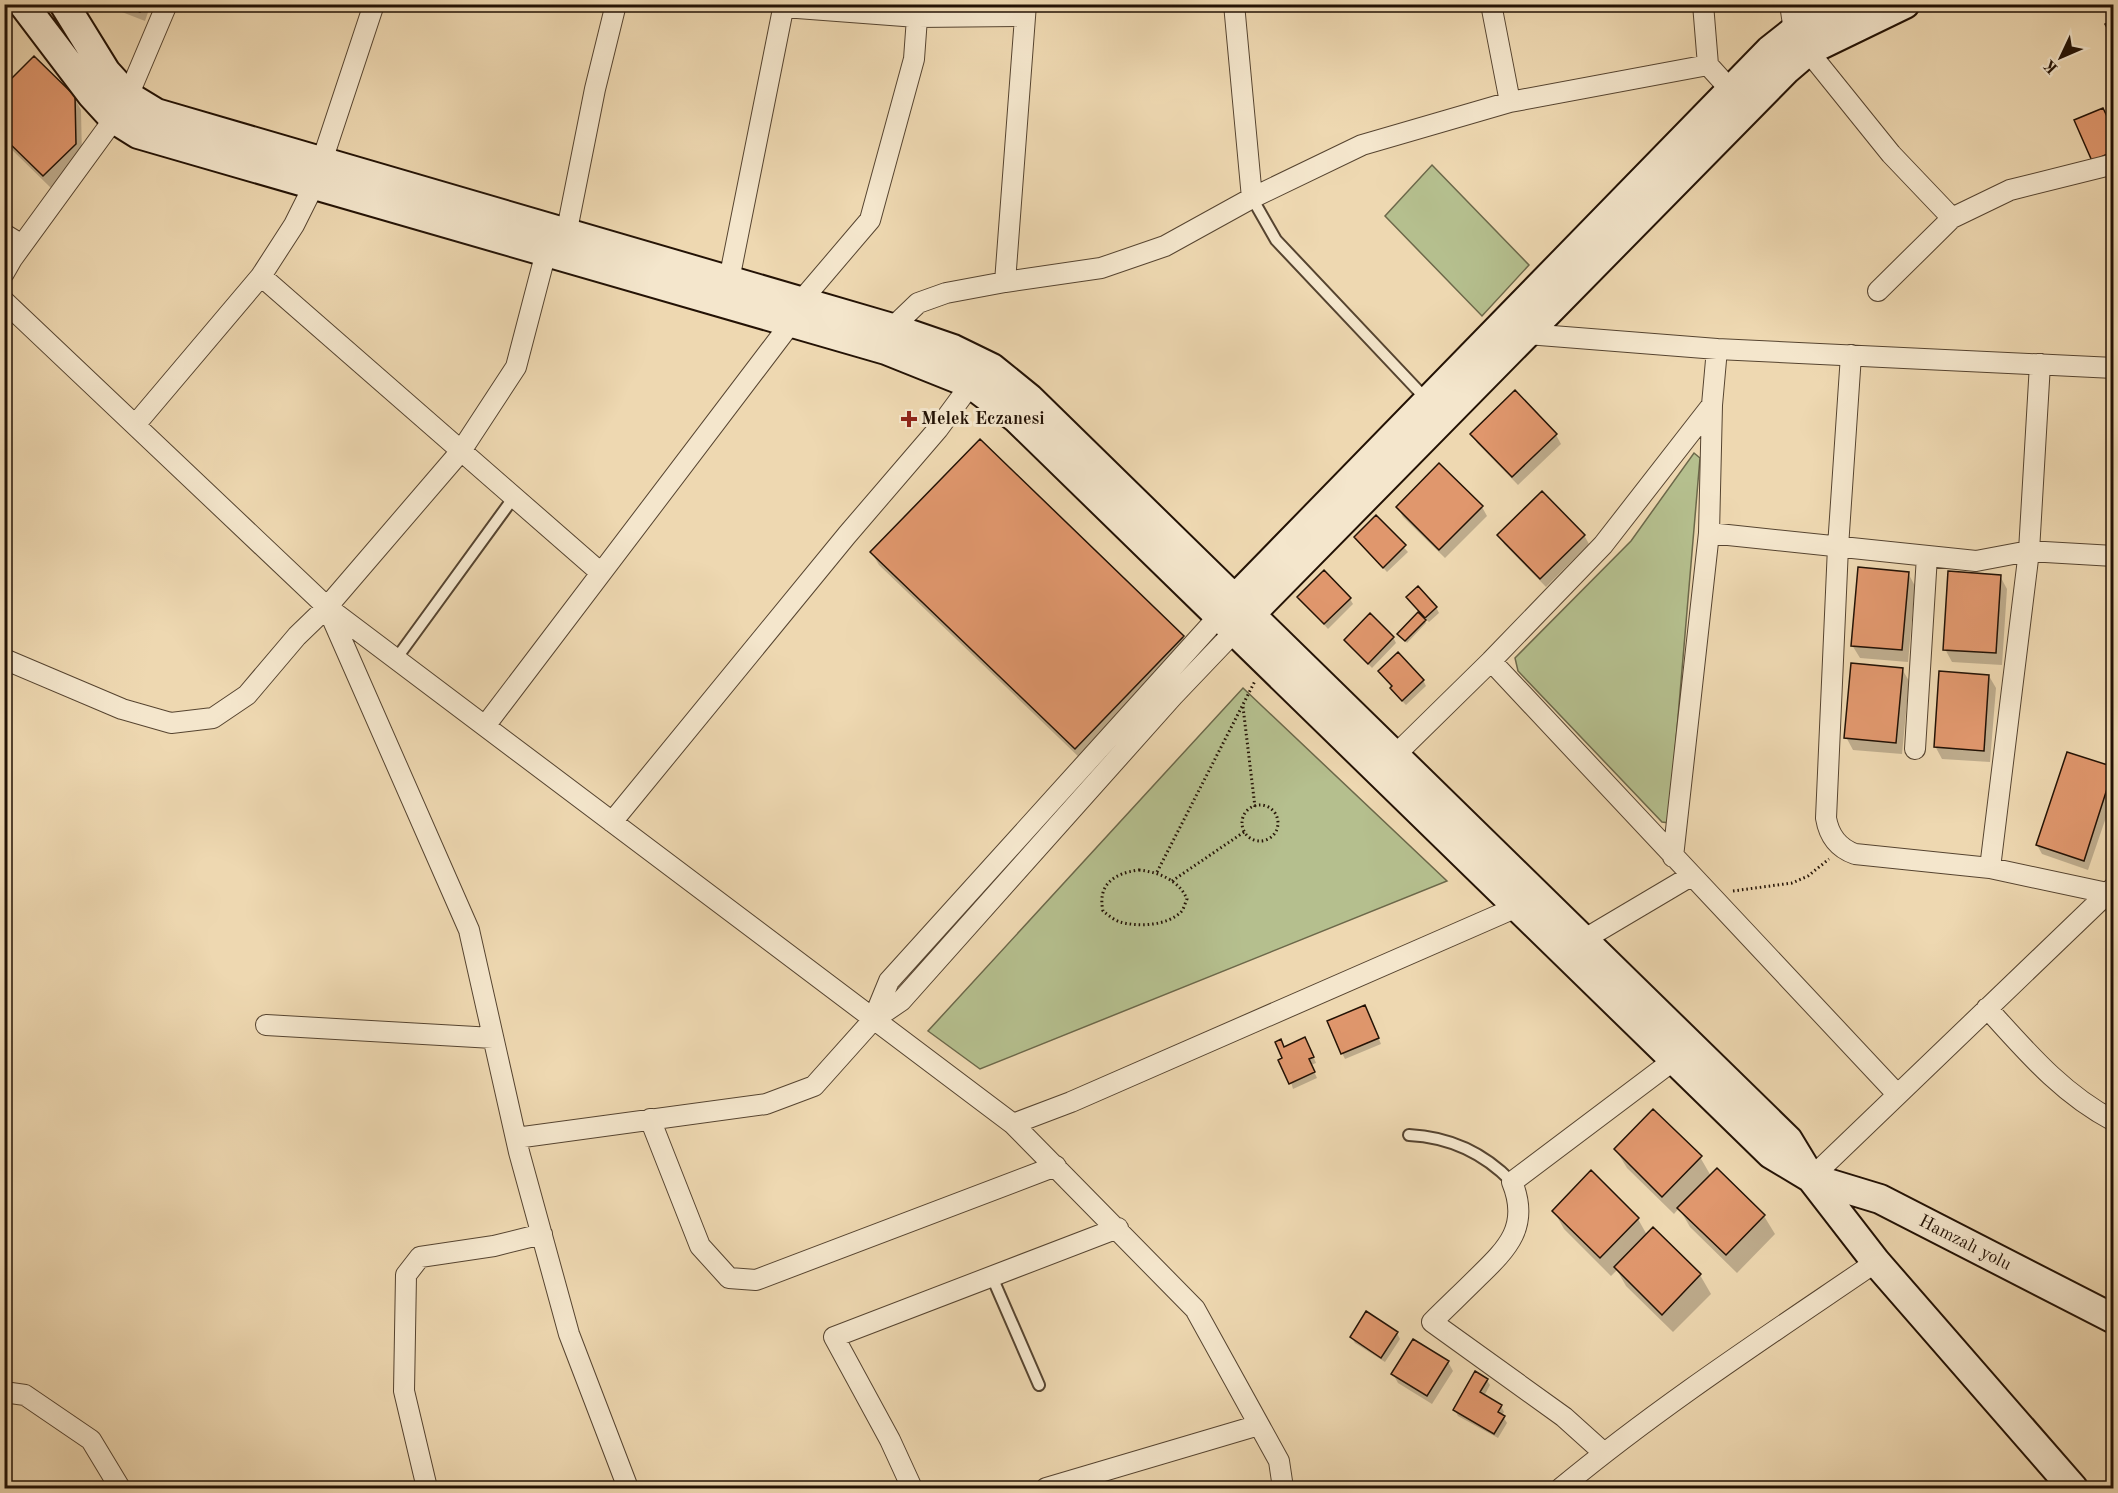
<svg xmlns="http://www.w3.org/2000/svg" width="2118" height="1493" viewBox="0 0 2118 1493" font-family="'Old Standard TT',serif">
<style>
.green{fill:#b5bf8e;stroke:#6c684a;stroke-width:1.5}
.shadow{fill:#0003}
.building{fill:#e0976d;stroke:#231205;stroke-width:1.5}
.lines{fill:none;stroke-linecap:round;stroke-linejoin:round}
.lane-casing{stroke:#564430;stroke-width:14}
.street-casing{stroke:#564430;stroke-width:22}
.secondary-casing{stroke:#231205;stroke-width:32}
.path{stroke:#231205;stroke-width:3;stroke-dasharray:1.5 3;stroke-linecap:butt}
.lane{stroke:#f4e6cc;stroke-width:10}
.street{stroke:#f4e6cc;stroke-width:20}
.secondary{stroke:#f4e6cc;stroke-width:28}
.poi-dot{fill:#8f2418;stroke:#f4e6cc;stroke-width:2}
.labels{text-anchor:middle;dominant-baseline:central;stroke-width:6;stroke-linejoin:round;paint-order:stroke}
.poi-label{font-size:18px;font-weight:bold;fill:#231205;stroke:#f4e6cc;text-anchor:start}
.street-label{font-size:18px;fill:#231205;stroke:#f4e6cc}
</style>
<rect width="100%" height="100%" fill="#eed8b1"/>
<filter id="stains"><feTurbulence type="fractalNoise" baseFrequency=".00333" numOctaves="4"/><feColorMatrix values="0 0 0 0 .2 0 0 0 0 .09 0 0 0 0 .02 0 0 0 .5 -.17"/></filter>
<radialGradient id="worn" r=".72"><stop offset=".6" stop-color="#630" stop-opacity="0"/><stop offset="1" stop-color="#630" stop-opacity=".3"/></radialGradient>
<path class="green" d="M1432,165L1529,265L1482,316L1385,216Z
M1694,453L1700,458L1669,823L1662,822L1518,671L1515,658L1631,541Z
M1243,688L1447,881L980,1069L928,1031Z"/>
<path class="shadow" d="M108,4H151L145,21L109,7Z
M4,88L74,97L81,110L82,157L51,188L4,142Z
M2114,133V145L2110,147L2114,156L2093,160Z
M1472,434L1556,435L1561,444L1518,485L1477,443Z
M980,441L1183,637L1190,649L1083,761L879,565L872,553Z
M1482,507L1487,516L1445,558L1403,517L1398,508Z
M1376,517L1408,552L1387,572L1355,538Z
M1499,535H1584L1589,544L1546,587L1504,544Z
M1908,573L1915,586L1908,662L1860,658L1852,645Z
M2000,576L2007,589L2002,665L1952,662L1945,649Z
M1408,598L1436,607L1439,613L1429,622L1422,616L1426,623L1407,643L1399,634L1420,612Z
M1350,599L1353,604L1328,629L1303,602Z
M1393,637L1396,643L1372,668L1346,641Z
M1902,669L1909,681L1902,754L1853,750L1846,737Z
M1380,671L1423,680L1426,686L1406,705L1395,694L1392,688L1393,687Z
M1989,676L1996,688L1990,762L1942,759L1935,746Z
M2068,754L2114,769V794L2088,870L2042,854L2037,845Z
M1368,1012L1381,1044L1345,1059L1342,1053Z
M1308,1044L1316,1063L1311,1065L1317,1078L1293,1089L1284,1058V1048Z
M1616,1150L1700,1157L1711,1176L1764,1216L1775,1234L1737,1273L1690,1227L1679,1208L1674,1214L1627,1168Z
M1554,1211L1638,1219L1647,1235L1653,1229L1700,1275L1711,1294L1673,1332L1626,1286L1617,1270L1611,1276L1564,1229Z
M1397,1333L1400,1339L1385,1362L1355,1343L1351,1337Z
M1448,1362L1453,1371L1432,1404L1398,1383L1393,1374Z
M1487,1380L1490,1385L1484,1396L1501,1406L1504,1412L1502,1415L1507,1423L1498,1438L1458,1416L1455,1410Z"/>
<path class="building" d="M120,4H143L140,12Z
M2114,20V41L2105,24Z
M34,56L75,96L76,144L43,176L4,138V86Z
M2114,62V83L2107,64Z
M2103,108L2114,131V138L2108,141L2112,152L2092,161L2074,120Z
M1515,390L1557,434L1512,477L1470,434Z
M980,439L1184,636L1075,749L870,552Z
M1439,463L1483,506L1439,550L1396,507Z
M1542,491L1585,535L1540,579L1497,535Z
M1376,515L1406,545L1383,568L1354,537Z
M1858,567L1909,572L1902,650L1851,646Z
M1324,570L1351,598L1324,624L1297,597Z
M1948,571L2001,575L1996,653L1943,650Z
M1418,586L1437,607L1425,618L1406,597Z
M1418,612L1426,620L1405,641L1397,634Z
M1370,613L1394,637L1368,664L1344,640Z
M1398,652L1424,680L1402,701L1390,688L1392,686L1378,671Z
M1851,663L1903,668L1896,743L1844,738Z
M1939,671L1989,675L1984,751L1934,747Z
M2067,752L2114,767L2084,861L2036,845Z
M1365,1005L1379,1038L1341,1054L1327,1021Z
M1305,1037L1314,1057L1309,1059L1315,1072L1289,1084L1278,1060L1282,1058L1275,1042L1281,1039L1284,1047Z
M1653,1109L1702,1156L1662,1197L1614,1149Z
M1717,1168L1765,1215L1726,1255L1677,1208Z
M1591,1170L1639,1218L1600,1258L1552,1211Z
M1653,1227L1701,1274L1662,1315L1614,1267Z
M1366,1311L1398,1332L1381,1358L1350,1337Z
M1413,1339L1449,1361L1427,1396L1391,1374Z
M1475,1371L1488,1379L1480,1392L1502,1405L1498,1412L1505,1416L1494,1434L1453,1410Z"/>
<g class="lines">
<g class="lane-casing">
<path id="lane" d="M1252,198L1276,240L1428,401
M396,659L514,497
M1409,1135C1450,1137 1483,1152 1512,1182
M992,1277L1039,1385"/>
</g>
<g class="street-casing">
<path id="street" d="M1234,4L1252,198
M1491,4L1510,102
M1703,4L1708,65L1738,98
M1790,4L1794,31L1808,51L1891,154L1952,218
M784,7L917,17L1025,16
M4,234L22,245
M564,245L595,89L616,4
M4,273L12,259L114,119L128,96L167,4
M261,276L601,573
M729,280L784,4
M1005,282L1026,4
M1878,291L1952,218L2010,190L2114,164
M4,301L327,607L1013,1124L1195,1309L1279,1461L1283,1488
M1520,332L1527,334L1717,349L2114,368
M890,336L892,328L918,303L946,293L1005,282L1101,268L1165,246L1252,198L1362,145L1510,102L1708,65
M1851,355L1838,547L1826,818C1829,836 1838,848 1855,854L1990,868L2107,893L2114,899
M135,425L261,276L294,225L314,185L374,4
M1709,533L1976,561L2029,551L2114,556
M328,609L469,930L519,1152L569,1334L628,1488
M4,659L122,709L171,723L213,718L247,695L297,636L327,607L461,451L516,367L546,252
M1491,661L1897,1094
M485,726L791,323L801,301L870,220L914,59L918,4
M1915,749L1927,556
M1385,765L1491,661L1603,545L1712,405
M612,822L847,535L938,429L971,384
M1673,857L1709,533L1712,405L1717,349
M1990,868L2029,551L2040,364
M1583,940L1691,876
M1987,1008C2026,1051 2062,1094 2114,1121
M873,1020L889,981L1219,616
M266,1025L493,1038
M650,1119L700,1246L729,1278L756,1280L1056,1166
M1013,1124L1071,1102L1517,907L1524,899
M516,1138L766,1104L814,1086L873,1020L901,1001L1173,696L1235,631
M1811,1178L2114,887
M4,1392L25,1395L91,1440L120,1488
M1604,1453L1564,1417L1432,1322C1447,1307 1463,1292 1478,1277C1508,1248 1530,1226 1512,1182L1674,1060
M427,1488L404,1391L406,1275L420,1257L494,1246L542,1234
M912,1488L890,1440L834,1337L1118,1228
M1046,1488L1259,1425
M1561,1488C1660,1406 1769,1335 1876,1262"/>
</g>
<g class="secondary-casing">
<path id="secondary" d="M23,4L92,95L114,119L138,134L886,350L971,384L1016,418L1771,1154L1811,1178L1880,1199L2114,1319
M64,4L106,72L128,96L156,113L892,328L953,349L992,368L1029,398L1788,1140L1811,1178L1876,1262L2073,1488
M1222,612L1770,50L1794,31L1846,4
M1238,627L1787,69L1808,51L1905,4"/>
</g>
<path class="path" d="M1243,707L1255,807
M1242 823a18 18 0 1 1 36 0a18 18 0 1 1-36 0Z
M1139,870C1158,872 1179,880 1187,899C1185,903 1184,909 1181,912C1167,926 1138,927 1120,922C1114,920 1108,915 1103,911C1097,884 1115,873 1139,870Z
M1157,872L1255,681
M1172,881L1244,832
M1733,891L1792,883L1808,876L1829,859"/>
<use href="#lane" class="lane"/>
<use href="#street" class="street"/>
<use href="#secondary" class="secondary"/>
</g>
<path class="poi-dot" d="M906 410h6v6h6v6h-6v6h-6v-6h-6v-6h6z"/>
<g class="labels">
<g class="poi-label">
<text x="921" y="419">Melek Eczanesi</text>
</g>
<g class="street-label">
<text transform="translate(1965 1243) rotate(27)">Hamzalı yolu</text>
</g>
</g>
<rect width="2118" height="1493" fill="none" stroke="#eed8b1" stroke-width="24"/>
<rect x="6" y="6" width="2106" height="1481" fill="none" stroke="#231205" stroke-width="3"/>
<rect x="12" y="12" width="2094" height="1469" fill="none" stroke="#231205" stroke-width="1.5"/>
<g transform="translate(2061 57) rotate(226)" stroke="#f4e6cc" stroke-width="4.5" paint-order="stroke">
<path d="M0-4.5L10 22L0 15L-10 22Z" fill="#231205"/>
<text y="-9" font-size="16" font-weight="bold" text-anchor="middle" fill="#231205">K</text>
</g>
<rect width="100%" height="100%" filter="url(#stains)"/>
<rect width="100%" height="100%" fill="url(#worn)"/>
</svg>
